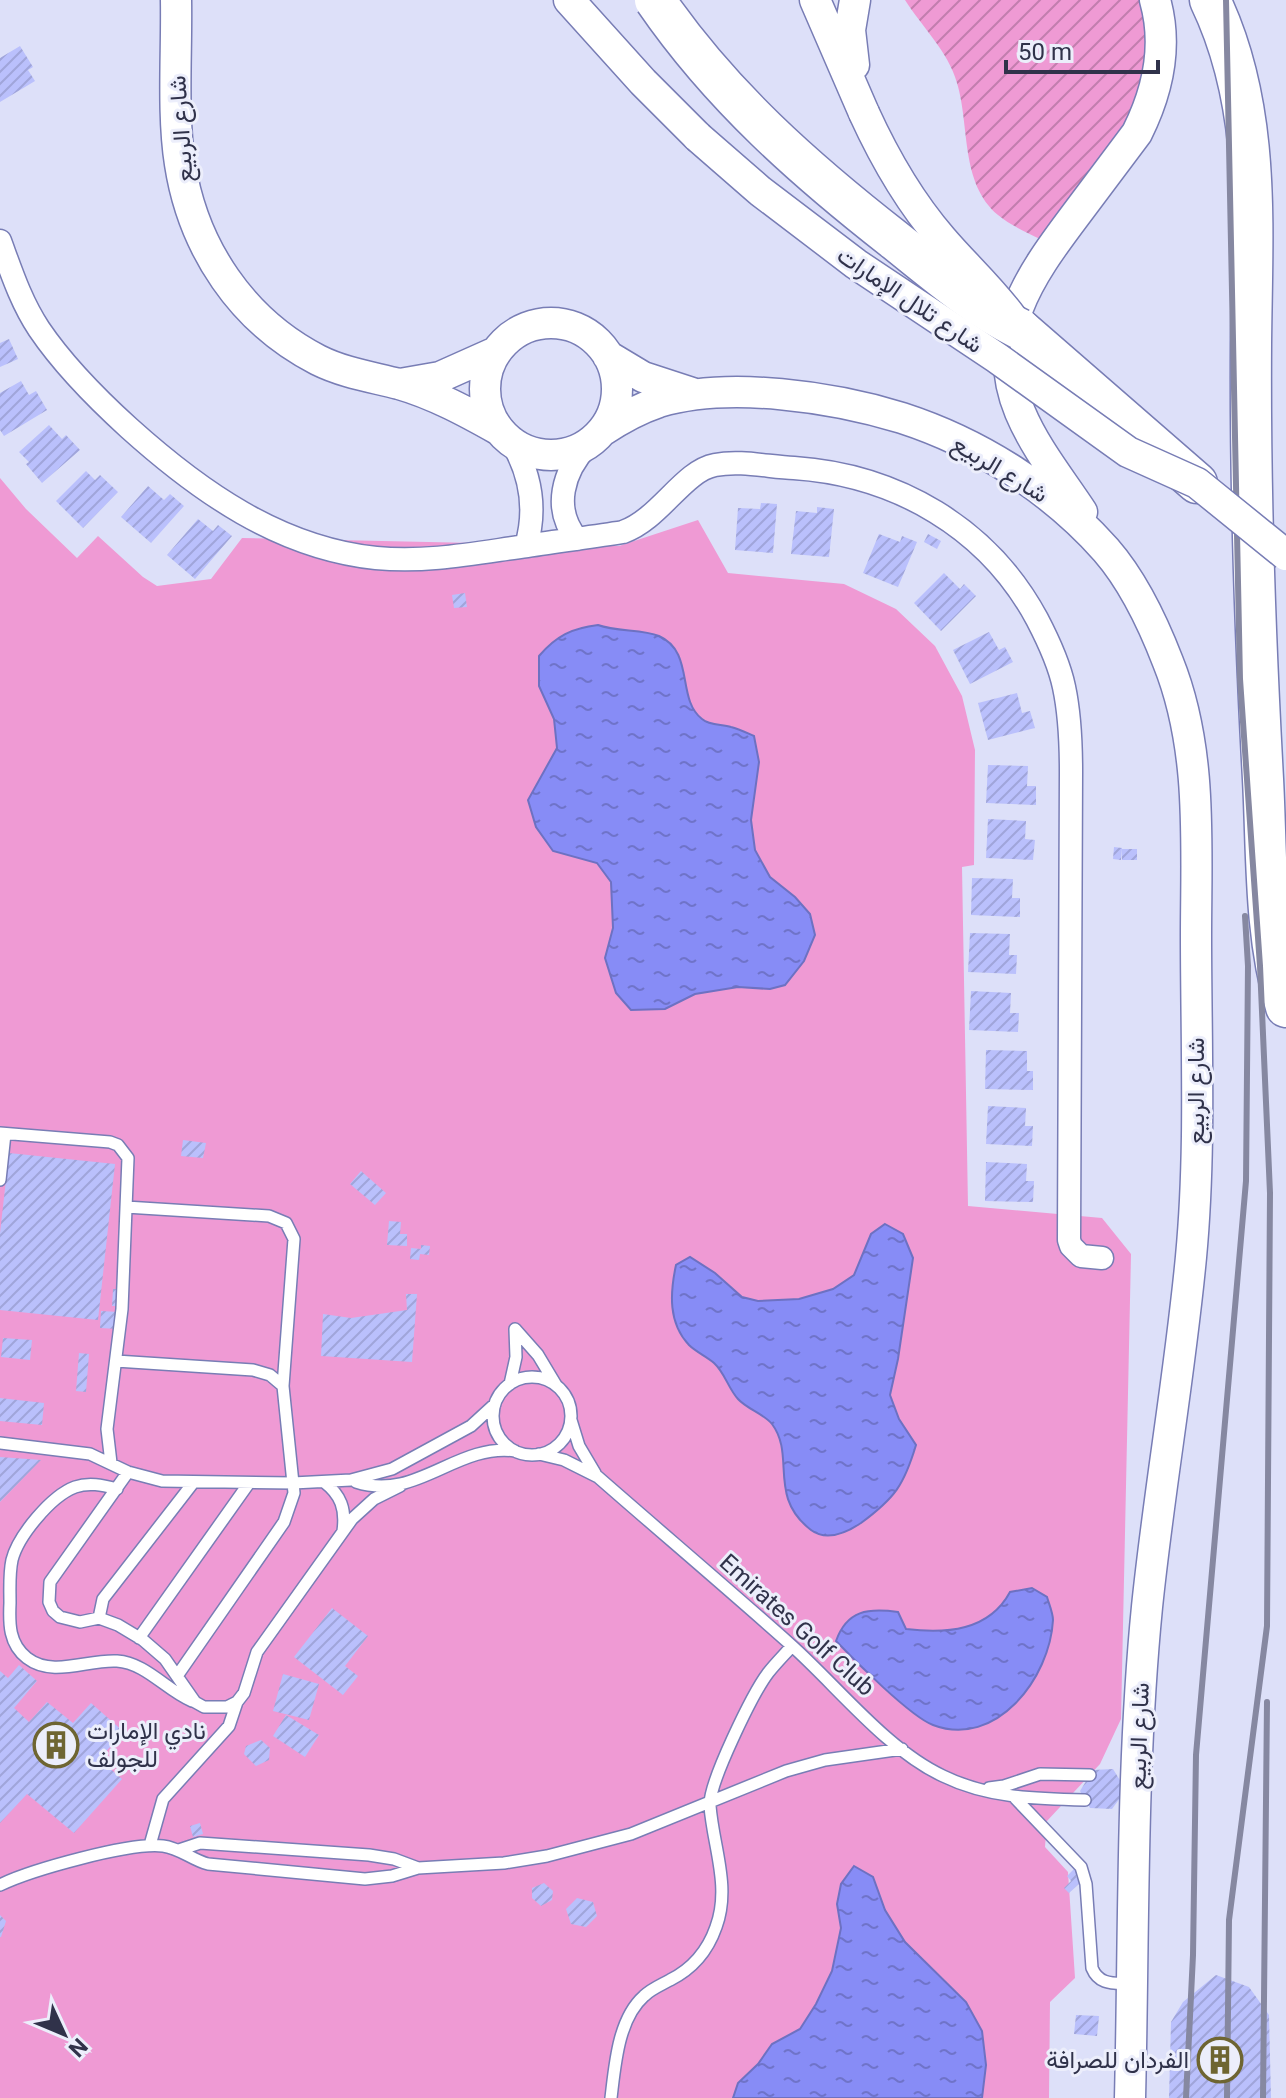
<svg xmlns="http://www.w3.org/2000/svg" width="1286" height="2098" viewBox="0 0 1286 2098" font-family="Roboto,Vazirmatn,sans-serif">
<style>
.grass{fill:#ef9ad4}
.garden{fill:url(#garden-furrows)}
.water{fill:url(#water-ripples);stroke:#6d71c2;stroke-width:2}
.building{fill:url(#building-hatch)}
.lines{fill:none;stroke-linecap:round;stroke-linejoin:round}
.service-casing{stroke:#787db5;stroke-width:14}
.minor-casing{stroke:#787db5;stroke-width:25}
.secondary-casing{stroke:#787db5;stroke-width:33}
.motorway-casing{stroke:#787db5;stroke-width:43}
.service{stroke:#fff;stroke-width:11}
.minor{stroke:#fff;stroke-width:22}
.secondary{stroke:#fff;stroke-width:30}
.motorway{stroke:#fff;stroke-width:40}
.rail{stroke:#8688a1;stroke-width:6}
.secondary-bridge-casing{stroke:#787db5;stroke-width:33;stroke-linecap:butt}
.motorway-bridge-casing{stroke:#787db5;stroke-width:43;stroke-linecap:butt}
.secondary-bridge{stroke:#fff;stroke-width:30}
.motorway-bridge{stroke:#fff;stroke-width:40}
.labels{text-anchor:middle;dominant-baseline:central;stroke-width:6;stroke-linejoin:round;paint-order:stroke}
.street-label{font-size:24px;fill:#30324a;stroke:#eceefb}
.poi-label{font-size:24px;fill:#30324a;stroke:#eceefb;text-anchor:start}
</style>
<defs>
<pattern id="garden-furrows" width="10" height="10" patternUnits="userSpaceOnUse" patternTransform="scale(2)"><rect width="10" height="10" fill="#ef9ad4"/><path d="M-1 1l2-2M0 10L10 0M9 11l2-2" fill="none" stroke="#c27eae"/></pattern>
<pattern id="water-ripples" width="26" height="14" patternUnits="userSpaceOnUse" patternTransform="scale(2)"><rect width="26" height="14" fill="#878cf6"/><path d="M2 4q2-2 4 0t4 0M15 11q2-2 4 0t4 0" fill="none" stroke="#6f73c9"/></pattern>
<pattern id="building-hatch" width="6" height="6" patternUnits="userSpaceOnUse" patternTransform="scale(2)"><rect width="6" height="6" fill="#bac0fc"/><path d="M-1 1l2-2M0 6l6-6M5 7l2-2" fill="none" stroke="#a0a5da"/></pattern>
</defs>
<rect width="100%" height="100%" fill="#dde0f9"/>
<path class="grass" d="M0,478L26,509L77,558L98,536L143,577L157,586L211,579L242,538L619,546L698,520L728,573L844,584L896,609L935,646L962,696L975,750L974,865L962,867L968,1206L1102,1218L1131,1254L1121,1719L1100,1764L1047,1821L1045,1847L1068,1872L1075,1978L1050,2002L1049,2098H0Z"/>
<path class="garden" d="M905,0H1142L1149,61L1128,124L1040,239C1026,232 1010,225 998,215C960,183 970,126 957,83C948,51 922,27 905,0Z"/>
<path class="water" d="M598,625C617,632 642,629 659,636C695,652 676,699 702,719C710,726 722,724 731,727C739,729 747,733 754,736L759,762L751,820L755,850L770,877L795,897L810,914L815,935L804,961L785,985L770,989L738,987L695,994L665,1009L631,1010L616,993L605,958L613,928L611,882L597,863L553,851L536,827L528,800L557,748L554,719L539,686V656C556,636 572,628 598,625Z
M885,1224L903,1234L913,1258L898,1359L890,1395L899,1419L916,1445C904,1485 895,1498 861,1523C846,1533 827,1542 811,1530C767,1496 796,1456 772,1424C764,1414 747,1409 738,1399C728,1388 725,1373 714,1363C706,1356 696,1352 689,1345C668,1323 670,1293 676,1265L690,1257L715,1273L742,1297L758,1301L799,1299L833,1289L854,1275L871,1234Z
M1032,1588L1047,1597C1049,1604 1053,1613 1053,1620C1050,1678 996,1749 933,1725C911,1717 854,1660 836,1641C847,1610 868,1608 898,1612L906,1629C946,1634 989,1631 1010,1592Z
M854,1866L873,1877L885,1910L905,1942L966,2002L982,2031L986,2065L982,2098H733L738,2083L758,2064L772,2044L800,2029L816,2004L832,1971L841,1928L837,1904L841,1884Z"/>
<path class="building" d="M20,46L33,67L28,70L35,81L0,102V58Z
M9,339L18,359L0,367V343Z
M21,381L29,395L36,391L47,410L4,436L0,430V393Z
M49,425L62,439L66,435L80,450L42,483L26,464L29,462L19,452Z
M86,471L95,480L100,475L118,492L83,528L56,501Z
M148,486L164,500L170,494L184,506L151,543L121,517Z
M761,503L777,504L773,553L735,550L738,508L760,509Z
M817,507L834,509L829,557L791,554L796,511L817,513Z
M198,519L213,531L218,525L232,536L195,579L167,555Z
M879,534L900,542L902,536L917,542L898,587L863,573Z
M928,534L941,541L937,549L924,542Z
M944,573L960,589L964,584L976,596L941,631L914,603Z
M465,593L467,607L454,608L452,595Z
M989,632L999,650L1005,647L1013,662L970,684L953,650Z
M1017,693L1022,713L1030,711L1035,728L988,740L978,703Z
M988,765L1028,766L1027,786H1036V805L986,803Z
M988,819L1026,821L1025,839L1035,840L1033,860L986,858Z
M1114,847L1122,848L1121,860L1113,859Z
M1122,849H1137V860H1122Z
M972,878L1013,879L1012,898H1020V917L971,915Z
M970,933L1010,934L1009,955H1017L1016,974L968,972Z
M971,991L1011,993L1010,1013H1019L1018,1032L969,1030Z
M986,1050L1027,1051V1071H1033V1090L985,1089Z
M988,1106L1026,1108L1025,1126H1033L1032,1146L986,1144Z
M183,1140L206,1143L203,1158L181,1156Z
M9,1153L115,1164L98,1320L0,1310V1233Z
M986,1162L1027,1164L1026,1181H1034L1033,1202L985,1201Z
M361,1171L386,1193L375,1205L350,1184Z
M389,1221L401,1222L400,1234H407V1246L387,1245Z
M421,1245L430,1246L429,1255L420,1254L419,1260L410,1259L411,1248L421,1249Z
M113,1289H121L120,1306H112Z
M406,1294H417L412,1362L321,1356L323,1314L351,1318L407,1310Z
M101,1311L119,1312L118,1329L100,1328Z
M3,1338L32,1340L30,1360L1,1357Z
M79,1353L89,1354L86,1392L76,1391Z
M0,1398L44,1403L42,1425L0,1421Z
M0,1457L41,1460L0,1502Z
M332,1608L368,1636L345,1666L358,1676L343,1695L294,1657Z
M19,1665L37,1681L14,1708L29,1722L47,1702L73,1723L91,1703L124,1732L99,1759L122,1779L74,1833L27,1794L0,1823V1671L8,1678Z
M283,1674L319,1684L309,1720L273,1711Z
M286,1715L319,1735L305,1757L273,1736Z
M261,1740L270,1748L269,1760L256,1766L244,1754L246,1746Z
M1113,1769L1126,1790L1112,1809L1090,1808L1080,1791L1093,1770Z
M200,1823L203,1834L193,1837L190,1826Z
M1076,1867L1081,1872L1076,1876L1081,1882L1069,1893L1064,1888L1071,1881L1067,1876Z
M544,1883L553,1891L552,1900L541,1906L532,1898V1888Z
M577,1898L593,1902L597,1916L586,1927L571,1924L566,1909Z
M0,1915L6,1921L1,1937H0Z
M1216,1975L1249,1987L1269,2015L1271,2098H1169L1171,2022L1183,2002Z
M1076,2015L1099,2016L1097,2036L1074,2034Z"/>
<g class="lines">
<g class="service-casing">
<path id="service" d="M0,1133L110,1142L118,1145L128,1158L122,1309L107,1429L111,1463
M0,1180L5,1134
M126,1207L269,1216L286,1223L294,1239L283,1386L294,1493L284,1522L177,1676
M515,1329L538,1355L556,1385
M116,1361L253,1370L270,1375L283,1386
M493 1416a39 39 0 1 1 78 0a39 39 0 1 1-78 0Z
M510,1384L516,1357L515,1329
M571,1420L579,1446L595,1473
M0,1443L90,1454L128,1472L162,1481L293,1483L351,1480L392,1469L471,1426L495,1404
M539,1454L564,1460L598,1477C662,1533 727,1588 791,1645C837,1686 887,1750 943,1776C988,1798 1036,1799 1085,1800
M128,1472L50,1582L49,1602L53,1611L60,1617L80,1622L99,1618L118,1625L143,1640L165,1659L195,1702L204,1707H227L237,1702L244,1693L257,1652L352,1519L374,1499L400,1486
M324,1482C341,1495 346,1509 343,1531
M356,1482C416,1502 456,1443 515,1451
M117,1489C102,1485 89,1482 75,1487C51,1496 18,1536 12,1560C9,1574 10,1588 10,1603C9,1624 9,1644 27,1658C53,1678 88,1659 117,1661C146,1663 166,1690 192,1701
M99,1618L103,1599L193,1483
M139,1638L249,1483
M989,1788L1004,1786L1040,1774L1090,1775
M1015,1798L1081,1867L1086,1884L1092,1968C1099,1985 1113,1983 1129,1984
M150,1845L163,1799L229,1726L237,1702
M179,1850L200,1843L369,1855L394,1859L418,1868
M0,1885C31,1870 130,1842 163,1846C180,1848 192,1860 208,1864L365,1879L392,1876L418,1868L504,1863L547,1856L631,1834L786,1771L825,1760L902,1749
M611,2098C615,2065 618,2019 644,1996C651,1989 661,1985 670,1980C692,1969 708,1950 716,1927C731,1887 713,1846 710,1806C708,1784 753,1693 768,1673C775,1664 784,1655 792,1646"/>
</g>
<g class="minor-casing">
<path id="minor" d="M0,241C11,271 21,302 39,329C64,366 96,398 129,428C199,491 279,548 376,558C428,563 476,553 527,546C559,541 591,537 623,532C660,519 683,471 715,465C740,460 769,467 794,468C897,475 988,528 1037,619C1048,640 1059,663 1064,687C1070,715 1071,743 1071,772L1069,1240L1071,1246L1081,1256L1102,1258
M513,444C531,476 537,509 526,546
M577,539C552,509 563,471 588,445"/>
</g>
<g class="secondary-casing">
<path id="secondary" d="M176,0C177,52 172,114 180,164C193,248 242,321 318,360C344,373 372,377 399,384C434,394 467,412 499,430
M569,0L643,82L698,137
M815,0L864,113
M854,65L850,30L855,0
M485 389a66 66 0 1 1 132 0a66 66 0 1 1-132 0Z
M608,356L643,377L692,393
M400,384L440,377L496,352
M602,431C620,419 638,409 659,402C729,381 834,397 902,418C979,443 1052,489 1106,550C1133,581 1153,623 1168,662C1203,749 1196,844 1196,936C1196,1043 1201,1151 1191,1257C1180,1374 1159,1490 1147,1607C1131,1769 1134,1935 1130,2098
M1082,512C1061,480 1035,448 1020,412C988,334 1029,277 1074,217C1095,189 1116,161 1137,133C1158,91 1168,46 1155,0"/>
</g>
<g class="motorway-casing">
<path id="motorway" d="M1210,0C1262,108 1252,228 1251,344C1250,490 1255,634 1263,779C1267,855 1264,934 1286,1007
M1020,329L1197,483"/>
</g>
<use href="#service" class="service"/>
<use href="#minor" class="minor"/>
<use href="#secondary" class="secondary"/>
<use href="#motorway" class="motorway"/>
<path class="rail" d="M1226,0L1240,679L1260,966L1270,1193L1267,1626L1229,1920L1227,2098
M1186,2098L1193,1955L1196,1755L1246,1181L1248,966L1245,916
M1263,2098L1267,1702"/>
<g class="secondary-bridge-casing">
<path id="secondary-bridge" d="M864,113C885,159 909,201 942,239C965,266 991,289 1012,318
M698,137L760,191L856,264L997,358L1128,452L1197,483L1286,555"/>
</g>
<g class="motorway-bridge-casing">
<path id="motorway-bridge" d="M655,0C721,96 805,170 896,241C936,273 974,306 1020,329"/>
</g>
<use href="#secondary-bridge" class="secondary-bridge"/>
<use href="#motorway-bridge" class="motorway-bridge"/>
</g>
<defs>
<g id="building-ring" transform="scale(2.3)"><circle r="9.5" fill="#eceefb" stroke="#6e6532" stroke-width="1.5"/><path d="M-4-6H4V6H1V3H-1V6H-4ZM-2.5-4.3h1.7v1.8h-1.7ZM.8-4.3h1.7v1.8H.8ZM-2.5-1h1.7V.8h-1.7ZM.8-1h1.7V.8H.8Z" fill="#6e6532"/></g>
</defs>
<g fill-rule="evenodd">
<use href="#building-ring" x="56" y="1745"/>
<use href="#building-ring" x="1220" y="2060"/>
</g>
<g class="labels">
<g class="street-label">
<text transform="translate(181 129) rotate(-94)">شارع الربيع</text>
<text transform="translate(910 300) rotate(34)">شارع تلال الإمارات</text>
<text transform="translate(1000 469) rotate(31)">شارع الربيع</text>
<text transform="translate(1196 1091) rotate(-90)">شارع الربيع</text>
<text transform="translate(797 1625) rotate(42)">Emirates Golf Club</text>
<text transform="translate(1139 1736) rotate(-88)">شارع الربيع</text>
</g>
<g class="poi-label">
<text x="87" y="1731">نادي الإمارات<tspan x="87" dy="28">للجولف</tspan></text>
<text x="1189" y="2060" text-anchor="end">الفردان للصرافة</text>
</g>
</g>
<g transform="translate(64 2034) rotate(134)" stroke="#eceefb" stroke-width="6" paint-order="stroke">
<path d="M0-6L14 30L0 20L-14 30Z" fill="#30324a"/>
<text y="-12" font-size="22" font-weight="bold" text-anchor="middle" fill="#30324a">N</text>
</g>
<path d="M1006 60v12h152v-12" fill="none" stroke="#30324a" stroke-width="4"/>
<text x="1018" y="60" font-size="24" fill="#30324a" stroke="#eceefb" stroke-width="6" paint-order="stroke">50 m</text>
</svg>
